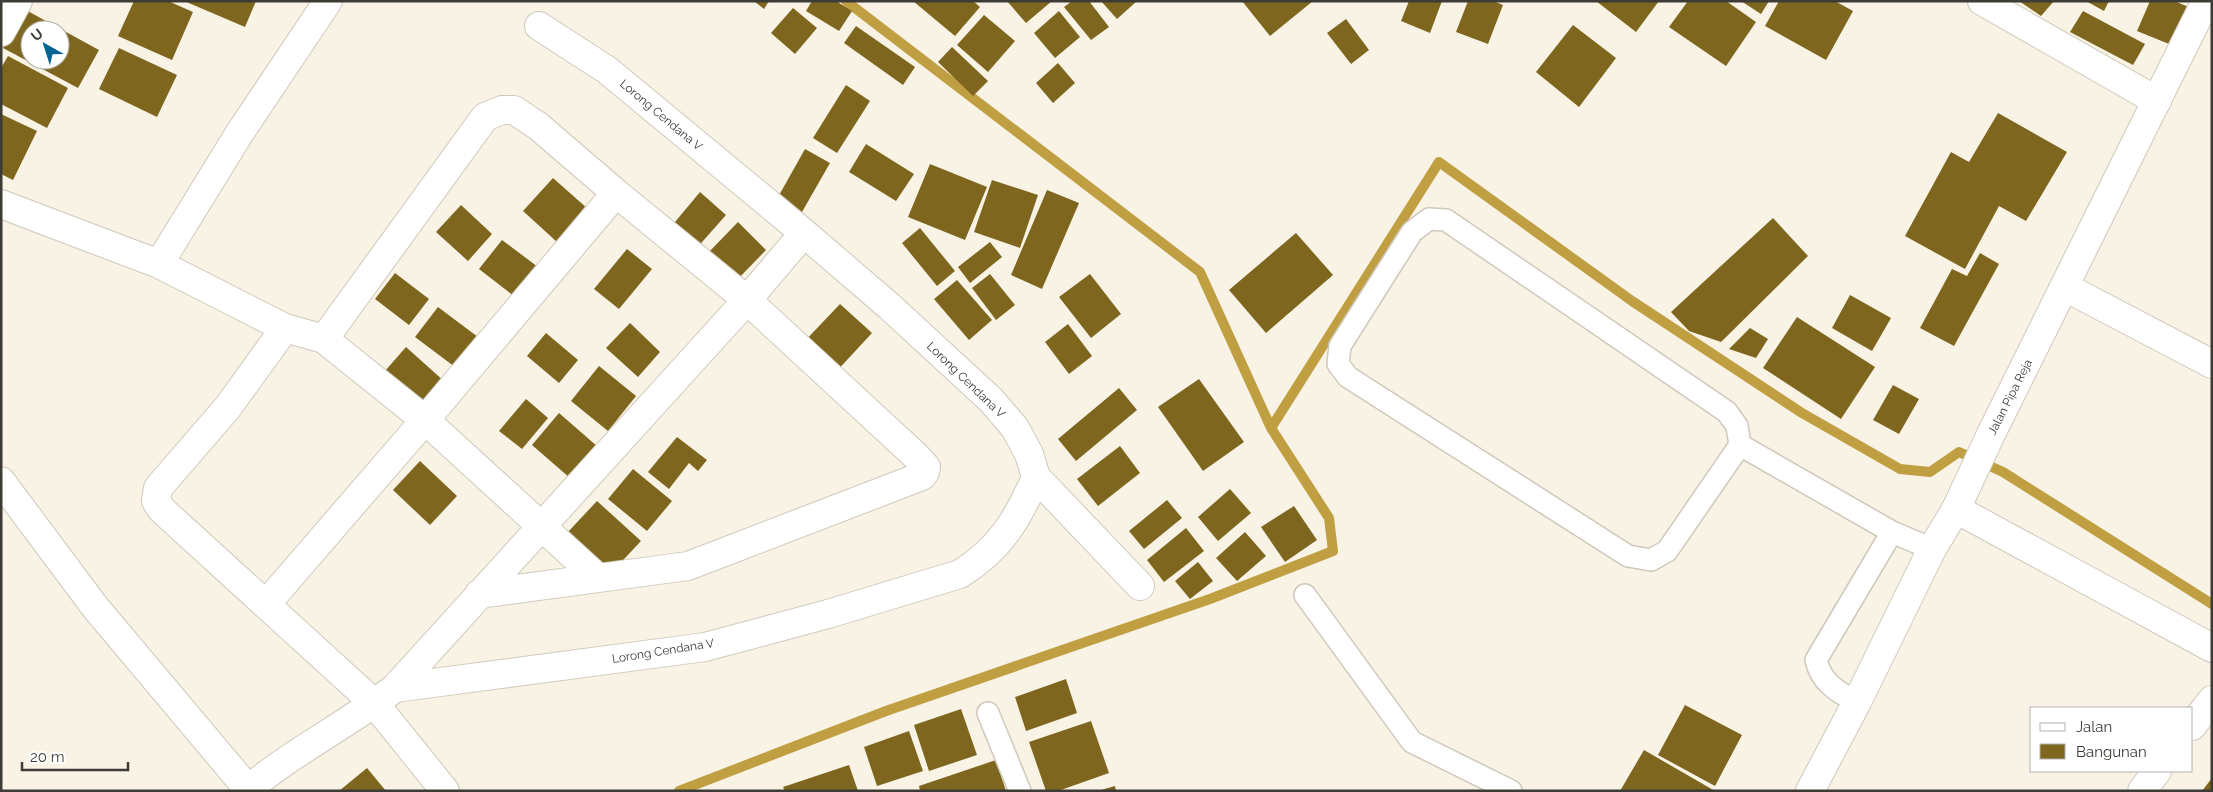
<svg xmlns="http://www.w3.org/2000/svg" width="2213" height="792" viewBox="0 0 2213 792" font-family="Raleway,sans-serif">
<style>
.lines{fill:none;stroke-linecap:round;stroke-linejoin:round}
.stream{stroke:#c09f43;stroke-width:10}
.building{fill:#7f661e;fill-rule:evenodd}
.lane-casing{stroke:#cec9bb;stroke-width:24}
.street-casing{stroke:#cec9bb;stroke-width:30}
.secondary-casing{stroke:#cec9bb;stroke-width:30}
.lane{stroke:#fff;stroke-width:21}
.street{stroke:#fff;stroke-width:28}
.secondary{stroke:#fff;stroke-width:28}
.labels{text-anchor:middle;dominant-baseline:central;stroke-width:5;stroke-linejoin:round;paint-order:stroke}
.street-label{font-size:12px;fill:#3d3b35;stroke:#fff}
</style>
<rect width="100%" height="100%" fill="#f8f3e4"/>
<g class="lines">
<path class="stream" d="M1271,428L1439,162L1632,301L1802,413L1900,469L1930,472L1959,452L2003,472L2212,604
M679,791L886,711L1210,599L1333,551L1329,518L1271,428L1200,272L846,1"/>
</g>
<path class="building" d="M134,1H168L193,12L172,60L118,36Z
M184,1H256L245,27Z
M754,1H769L764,9Z
M812,1H836L852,11L839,31L806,11Z
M913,1H973L980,7L955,36Z
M1007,1H1052L1026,23Z
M1072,1H1089L1109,27L1091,40L1064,7Z
M1101,1H1137L1117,19Z
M1242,1H1313L1270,36Z
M1409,1H1442L1430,33L1401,21Z
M1468,1H1493L1503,5L1488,44L1456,32Z
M1596,1H1659L1636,32Z
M1688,1H1726L1756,22L1726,66L1669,27Z
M1741,1H1769L1761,14Z
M1779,1H1835L1853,11L1826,60L1765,26Z
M2019,1H2054L2041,16Z
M2086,1H2109L2104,11Z
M2150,1H2174L2189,7L2174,46L2137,31Z
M793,8L817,28L795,54L771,33Z
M24,9L99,50L78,88L3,48ZM30,30H60V60H30Z
M1059,11L1080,37L1055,58L1034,33Z
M2083,11L2145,44L2133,65L2070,32Z
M984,15L1015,41L988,72L957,45Z
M1346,19L1369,50L1351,64L1327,33Z
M1573,25L1616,58L1579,107L1536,72Z
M856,26L915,67L903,85L844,43Z
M952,47L988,81L973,96L938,62Z
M119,48L177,75L157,117L99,89Z
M8,56L68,88L47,128L1,104V68Z
M1058,63L1075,83L1053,103L1036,83Z
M846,85L870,101L837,153L813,138Z
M1998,113L2067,152L2026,221L1999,206L1965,269L1905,236L1951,152L1969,162Z
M1,114L37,131L13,180L1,174Z
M866,144L914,174L896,201L849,172Z
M805,149L830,163L798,219L773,206Z
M930,164L987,187L965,240L908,217Z
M553,178L588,209L557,242L523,211Z
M992,180L1038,195L1020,248L974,232Z
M1047,190L1079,203L1042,289L1011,275Z
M700,192L726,215L695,250L670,228Z
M461,205L492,234L468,261L436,232Z
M1773,218L1808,256L1721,342L1689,331L1671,312Z
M738,222L766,250L735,282L707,254Z
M920,228L955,271L937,286L902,243Z
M1296,233L1333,275L1266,333L1229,290Z
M502,240L538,267L515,297L479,269Z
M990,242L1002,257L970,283L958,267Z
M627,249L652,269L619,309L594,289Z
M1980,253L1999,264L1954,346L1920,328L1952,269L1967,276Z
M395,273L429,299L409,325L375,299Z
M990,274L1015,305L996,320L972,288Z
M1090,274L1121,314L1091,338L1059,297Z
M957,280L992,320L969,340L934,299Z
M1850,295L1891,318L1872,351L1832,328Z
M840,304L872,333L834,374L802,344Z
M438,307L478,337L455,367L415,337Z
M1797,317L1875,367L1841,419L1763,368Z
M630,323L660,352L638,377L606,348Z
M1068,324L1092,356L1069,374L1045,342Z
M1750,328L1768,339L1756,358L1729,349Z
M546,333L578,360L559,383L527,356Z
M406,347L445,382L424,405L385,371Z
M599,366L636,396L608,431L571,401Z
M1199,379L1244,442L1203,471L1158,407Z
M1893,385L1919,399L1899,434L1873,420Z
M1119,388L1137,410L1076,461L1058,439Z
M526,399L548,418L522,449L499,431Z
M559,413L598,447L570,478L532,445Z
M677,437L707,460L698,471L689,463L669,489L648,472Z
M1120,446L1140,473L1098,506L1077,479Z
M420,461L457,496L430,525L393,490Z
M633,469L672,501L647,531L608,499Z
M1230,489L1251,513L1218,541L1198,517Z
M1167,500L1182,518L1144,549L1129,531Z
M597,501L641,541L611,573L567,533Z
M1294,506L1317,540L1285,562L1261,527Z
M1186,528L1204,551L1164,582L1147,560Z
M1245,532L1266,556L1237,581L1216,558Z
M1198,562L1213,581L1190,599L1175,581Z
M1066,679L1077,713L1026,731L1015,697Z
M1685,705L1742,735L1715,786L1658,755Z
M961,709L977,755L929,771L914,725Z
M1091,721L1109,773L1058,791H1046L1029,742Z
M909,731L923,771L877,786L864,747Z
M1644,750L1715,791H1620Z
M996,760L1006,791H920L919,786Z
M849,765L858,791H785L783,787Z
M367,768L386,791H339Z
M2212,778V791H2202Z
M1115,786L1116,791H1101V790Z"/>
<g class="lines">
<g class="lane-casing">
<path id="lane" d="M1740,445L1667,551L1651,560L1628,556L1348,377L1338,364L1340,346L1412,232L1429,219L1446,220L1727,412L1737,426L1740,445L1892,532L1816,660C1821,682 1837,692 1857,702
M1892,532L1932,549
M1305,595L1412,742L1511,791
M988,713L1020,791"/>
</g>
<g class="street-casing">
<path id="street" d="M1982,1L2157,101
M1,32L18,1
M1,204L159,264L285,328L324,339L425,420L598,578
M159,264L239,134L328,1
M2065,287L2212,364
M285,328L228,407L158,488L156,501L162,510L375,704L445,791
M324,339L485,117L502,110H514L538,126L616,193L747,300L917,457L926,467L925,472L922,476L688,566L479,594
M1036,477L1140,586
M1,481L95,607L248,789
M1956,509L2212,648
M267,603L425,420L616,193
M395,688L705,647L828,614L960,574C1000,549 1018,519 1036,477L1029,454L1015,428L991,400L889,306L804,233L607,70L539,26
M2192,726L2212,700
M246,791C292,752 347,725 395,688L747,300L804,233
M2142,791L2157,771"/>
</g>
<g class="secondary-casing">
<path id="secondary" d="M1810,791L1857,702L1932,549L1956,509L1991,434L2206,1"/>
</g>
<use href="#lane" class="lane"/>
<use href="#street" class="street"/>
<use href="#secondary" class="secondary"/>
</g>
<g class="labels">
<g class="street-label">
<text transform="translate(661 115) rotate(40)">Lorong Cendana V</text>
<text transform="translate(966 380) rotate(44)">Lorong Cendana V</text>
<text transform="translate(2010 397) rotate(-63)">Jalan Pipa Reja</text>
<text transform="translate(663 651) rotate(-9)">Lorong Cendana V</text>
</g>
</g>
<rect width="2213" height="792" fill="none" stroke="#3d3b35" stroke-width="5"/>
<rect x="2030" y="707" width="162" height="65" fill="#ffffff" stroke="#b1b1ae"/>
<rect x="2040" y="723" width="25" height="8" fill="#ffffff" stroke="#b1b1ae"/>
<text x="2076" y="732" font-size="15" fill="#3d3b35">Jalan</text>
<rect x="2040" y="744" width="25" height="15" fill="#7f661e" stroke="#b1b1ae"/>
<text x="2076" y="757" font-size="15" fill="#3d3b35">Bangunan</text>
<g transform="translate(45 45) rotate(321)"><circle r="24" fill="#ffffff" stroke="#b1b1ae"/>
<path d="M0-4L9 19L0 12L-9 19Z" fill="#006493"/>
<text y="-8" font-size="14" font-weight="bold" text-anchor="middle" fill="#3d3b35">U</text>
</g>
<path d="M22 762v8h106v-8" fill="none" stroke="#3d3b35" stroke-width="2.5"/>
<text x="30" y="762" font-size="15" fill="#3d3b35" stroke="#ffffff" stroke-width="4" paint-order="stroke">20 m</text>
</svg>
